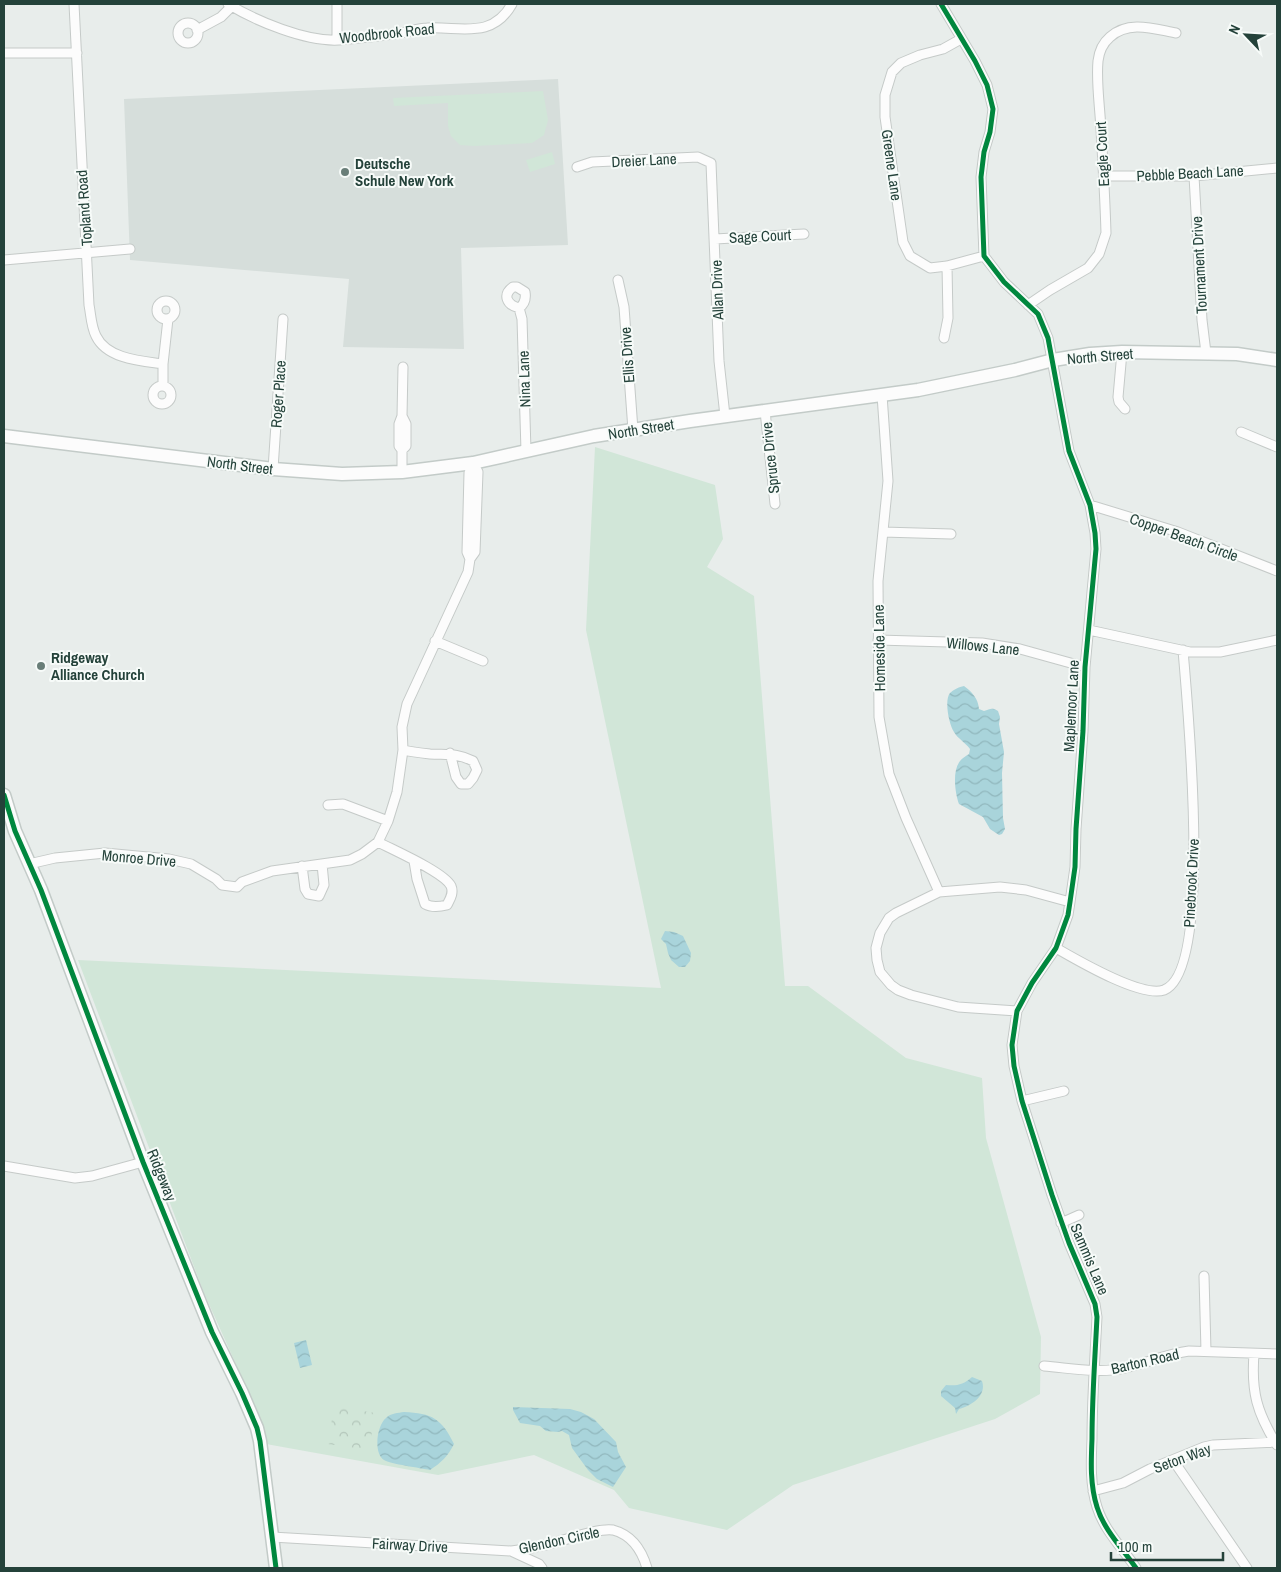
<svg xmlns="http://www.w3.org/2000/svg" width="1281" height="1572" viewBox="0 0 1281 1572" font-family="'Archivo Narrow',sans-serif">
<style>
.built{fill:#d6dedb}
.green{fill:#d1e6d8}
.park{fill:url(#park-crowns)}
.water{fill:url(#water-waves)}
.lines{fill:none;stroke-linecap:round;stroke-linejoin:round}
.street-casing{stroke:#c5cac8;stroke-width:11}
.secondary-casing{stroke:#c3cbc8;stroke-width:15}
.street{stroke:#fcfcfc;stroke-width:9}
.secondary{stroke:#fcfcfc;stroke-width:12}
.cycleway-casing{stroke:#f7fbf9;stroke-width:8}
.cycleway{stroke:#00873e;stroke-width:5}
.poi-dot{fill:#697e78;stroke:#f7fbf9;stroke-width:2}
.labels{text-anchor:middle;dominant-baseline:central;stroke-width:4;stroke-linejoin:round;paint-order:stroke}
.street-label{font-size:15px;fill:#24423a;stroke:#f7fbf9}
.poi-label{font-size:15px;font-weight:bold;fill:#24423a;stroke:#f7fbf9;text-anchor:start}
</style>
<defs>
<pattern id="park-crowns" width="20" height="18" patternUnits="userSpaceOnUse" patternTransform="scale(1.25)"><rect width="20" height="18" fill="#d1e6d8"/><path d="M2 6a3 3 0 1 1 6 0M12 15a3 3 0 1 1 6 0" fill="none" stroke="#b3c6ba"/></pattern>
<pattern id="water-waves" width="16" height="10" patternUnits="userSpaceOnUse" patternTransform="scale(1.25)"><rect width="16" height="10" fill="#a9d4db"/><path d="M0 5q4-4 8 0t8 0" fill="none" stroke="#91b7bd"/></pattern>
</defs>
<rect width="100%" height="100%" fill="#e8edeb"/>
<path class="built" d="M558,79L568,245L461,248L464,349L343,347L349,279L130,260L124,99Z"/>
<path class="green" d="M543,91L548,120L544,135L532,143L474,146L460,145L451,136L448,126V103L394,106L393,98Z
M552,152L555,164L530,172L526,160Z
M595,447L715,485L723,539L707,567L754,596L785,986H808L906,1058L982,1078L986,1138L1041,1337L1040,1394L995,1419L793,1485L727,1530L629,1508L614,1490L534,1455L438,1475L266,1444L256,1409L204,1293L78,960L661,988L586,630Z"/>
<path class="park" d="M334,1406L375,1413L369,1450L328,1444Z"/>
<path class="water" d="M964,686C972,692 978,698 979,709L984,711C990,709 992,707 998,711L1000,717L999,724L1004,752L1002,773L1003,818L1005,829L1002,834L999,835L990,829L983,817L959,804C955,793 952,771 960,761C962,758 966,756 969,754L970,749C965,742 958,739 954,732C949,725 944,700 950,693C953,690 959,687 964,686Z
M665,931L674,932L683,936L691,953L690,961L685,967H679L671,960L668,953L666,944L661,939Z
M306,1340L312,1365L300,1368L294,1343Z
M972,1377L982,1381C987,1396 971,1406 959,1409L956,1414L955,1408L941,1396V1391L946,1385C957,1386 963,1385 972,1377Z
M513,1407L570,1409L581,1412L594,1419L616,1442L618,1452L626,1467L613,1487L597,1479L588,1470L572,1448L569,1435L562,1431L558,1432L546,1431L540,1426L520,1423L513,1410Z
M404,1412C432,1413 442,1419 454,1444C448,1456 441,1463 430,1470C421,1468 390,1464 384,1460C373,1453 377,1425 386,1418C391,1413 398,1413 404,1412Z"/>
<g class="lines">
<g class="street-casing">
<path id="street" d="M74,4L89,305C91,315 91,326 96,336C107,359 141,361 163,364
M228,4C256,21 306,42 339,40C360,38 381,36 400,33C409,32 418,28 427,28C460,26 492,40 512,4
M941,4L975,61L987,85L993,109L990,132L984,152L981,177L984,256L1004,282L1038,314L1048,338L1069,451L1090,505L1095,533L1096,549L1085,667L1083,731L1076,829L1075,867L1070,902L1068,915L1056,948L1032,983L1017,1011L1012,1045L1014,1066L1022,1101L1052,1195L1069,1243L1095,1304L1097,1317C1095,1358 1092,1398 1092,1439C1091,1462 1090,1485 1097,1507C1104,1530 1123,1549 1136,1568
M178 33a10 10 0 1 1 20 0a10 10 0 1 1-20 0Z
M197,30L221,17L232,6
M961,39L943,49L920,55L901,63L892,72L885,95V117L903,242L910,256L930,268L947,266L984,256
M337,40V4
M4,53H77
M577,167L592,162L698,157L711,163L719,361L725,416
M1104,176H1194L1277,168
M1194,176L1202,320L1206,353
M715,239L804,234
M4,260L130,249
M618,280L624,307L633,430
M513,287H517L525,292C526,298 525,304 519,308C507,305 502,295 513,287Z
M157 310a9 9 0 1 1 18 0a9 9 0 1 1-18 0Z
M1028,305L1050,290L1088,268L1099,254L1106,233C1105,199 1103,164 1101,130C1100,107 1096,83 1098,61C1099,52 1103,43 1110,37C1129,20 1154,29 1176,33
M519,308L522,319L526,451
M944,338L948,318L947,266
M1122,352L1118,397L1119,402L1125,409
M163,386V364L168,319
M153 395a9 9 0 1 1 18 0a9 9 0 1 1-18 0Z
M882,395L888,481L878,581L879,717L889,774L906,818L939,892
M765,411L775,504
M1241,432L1277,447
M402,450L406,446V424L402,416
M273,469L283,319
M402,472V450L399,446V424L402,416L403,367
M1090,505L1178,532L1277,571
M883,532L951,534
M470,559L475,552L478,472L473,463
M1089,630L1190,652H1220L1277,640
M878,640L982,643L1020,649L1085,667
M435,641L483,661
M403,750C412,752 421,753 430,754C448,755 457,753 473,761L477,770L473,778L468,784H461L456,777L450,753
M328,805L343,804L388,821
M378,842C393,850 444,872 451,886C454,893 450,899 447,905C439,907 432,908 425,904L417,879L414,861
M29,864L55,858L105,853L169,859L191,864L216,879L222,885L237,887L242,882L272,871L350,860L362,854L378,842L388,821L397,792L403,750L402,727L407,704L468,572L470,559L467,552L469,473L473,463
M302,866L305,889L308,894L319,896L324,885L322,864
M1056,948C1077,960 1141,998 1164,990C1214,971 1187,701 1183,650
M1017,1011L958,1007L911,995L898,990L891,985L880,972L877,960L876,948L880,933L889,918L896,913L939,892L1000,887L1026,890L1070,902
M1022,1101L1064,1091
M4,1166L75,1178L92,1176L143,1162
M1061,1223L1079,1215
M1204,1276L1206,1351
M1254,1354C1251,1392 1257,1413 1277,1445
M1044,1366C1070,1368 1099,1374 1125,1368C1147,1363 1167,1354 1189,1351L1277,1354
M1173,1460L1247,1568
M1093,1491L1123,1483L1150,1469L1204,1447L1213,1445L1275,1442
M272,1537L511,1551L539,1564L542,1568
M511,1551C523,1550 534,1548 545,1545C561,1542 599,1527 613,1530C632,1535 642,1551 647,1568"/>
</g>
<g class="secondary-casing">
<path id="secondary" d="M4,436L273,469L342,474L402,472L473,463L594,436L690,421L918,390L1015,370L1053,360L1090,354L1122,352L1237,354L1277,360
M4,795L15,831L41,890L143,1162L212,1332L242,1393L257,1428L260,1441L276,1568"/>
</g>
<use href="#street" class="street"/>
<use href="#secondary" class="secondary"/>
<g class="cycleway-casing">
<path id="cycleway" d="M941,4L975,61L987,85L993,109L990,132L984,152L981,177L984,256L1004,282L1038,314L1048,338L1069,451L1090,505L1095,533L1096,549L1085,667L1083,731L1076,829L1075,867L1070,902L1068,915L1056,948L1032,983L1017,1011L1012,1045L1014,1066L1022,1101L1052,1195L1069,1243L1095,1304L1097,1317C1095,1358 1092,1398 1092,1439C1091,1462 1090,1485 1097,1507C1104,1530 1123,1549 1136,1568
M4,795L15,831L41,890L143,1162L212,1332L242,1393L257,1428L260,1441L276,1568"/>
</g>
<use href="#cycleway" class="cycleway"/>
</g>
<g class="poi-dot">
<circle cx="345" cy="172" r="5"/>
<circle cx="41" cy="666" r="5"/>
</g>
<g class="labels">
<g class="street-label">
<text transform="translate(387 33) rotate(-6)">Woodbrook Road</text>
<text transform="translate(1102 154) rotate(-93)">Eagle Court</text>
<text transform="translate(644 160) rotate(-3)">Dreier Lane</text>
<text transform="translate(892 165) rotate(82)">Greene Lane</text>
<text transform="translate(1190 173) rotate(-3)">Pebble Beach Lane</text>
<text transform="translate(84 208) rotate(-94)">Topland Road</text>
<text transform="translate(760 236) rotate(-3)">Sage Court</text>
<text transform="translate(1199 265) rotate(-93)">Tournament Drive</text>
<text transform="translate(717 290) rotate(-92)">Allan Drive</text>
<text transform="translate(627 355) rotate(-94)">Ellis Drive</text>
<text transform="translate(1100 356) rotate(-5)">North Street</text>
<text transform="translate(524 379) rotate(-92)">Nina Lane</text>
<text transform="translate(278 394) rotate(-86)">Roger Place</text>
<text transform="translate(641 429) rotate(-9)">North Street</text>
<text transform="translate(770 458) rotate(-96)">Spruce Drive</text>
<text transform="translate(240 465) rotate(7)">North Street</text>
<text transform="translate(1184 537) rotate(20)">Copper Beach Circle</text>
<text transform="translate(983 646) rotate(6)">Willows Lane</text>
<text transform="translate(879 648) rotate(-91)">Homeside Lane</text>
<text transform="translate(1071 706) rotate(-87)">Maplemoor Lane</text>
<text transform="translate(139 858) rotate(5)">Monroe Drive</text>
<text transform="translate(1191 883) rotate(-87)">Pinebrook Drive</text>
<text transform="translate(162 1175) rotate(68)">Ridgeway</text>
<text transform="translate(1090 1259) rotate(67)">Sammis Lane</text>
<text transform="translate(1145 1361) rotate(-13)">Barton Road</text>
<text transform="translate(1182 1458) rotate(-20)">Seton Way</text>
<text transform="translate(559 1540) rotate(-12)">Glendon Circle</text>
<text transform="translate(410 1545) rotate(3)">Fairway Drive</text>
</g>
<g class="poi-label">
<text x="355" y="163">Deutsche<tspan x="355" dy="17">Schule New York</tspan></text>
<text x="51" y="657">Ridgeway<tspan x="51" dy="17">Alliance Church</tspan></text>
</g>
</g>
<rect width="1281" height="1572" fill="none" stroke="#24423a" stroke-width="10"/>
<g transform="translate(1246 35) rotate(295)" stroke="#f7fbf9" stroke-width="4" paint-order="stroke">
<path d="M0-4L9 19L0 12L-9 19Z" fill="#24423a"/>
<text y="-8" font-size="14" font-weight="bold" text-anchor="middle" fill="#24423a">N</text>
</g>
<path d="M1111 1552v8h112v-8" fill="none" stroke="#24423a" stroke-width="2.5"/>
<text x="1118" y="1552" font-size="15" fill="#24423a" stroke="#f7fbf9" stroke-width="4" paint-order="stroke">100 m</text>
</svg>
